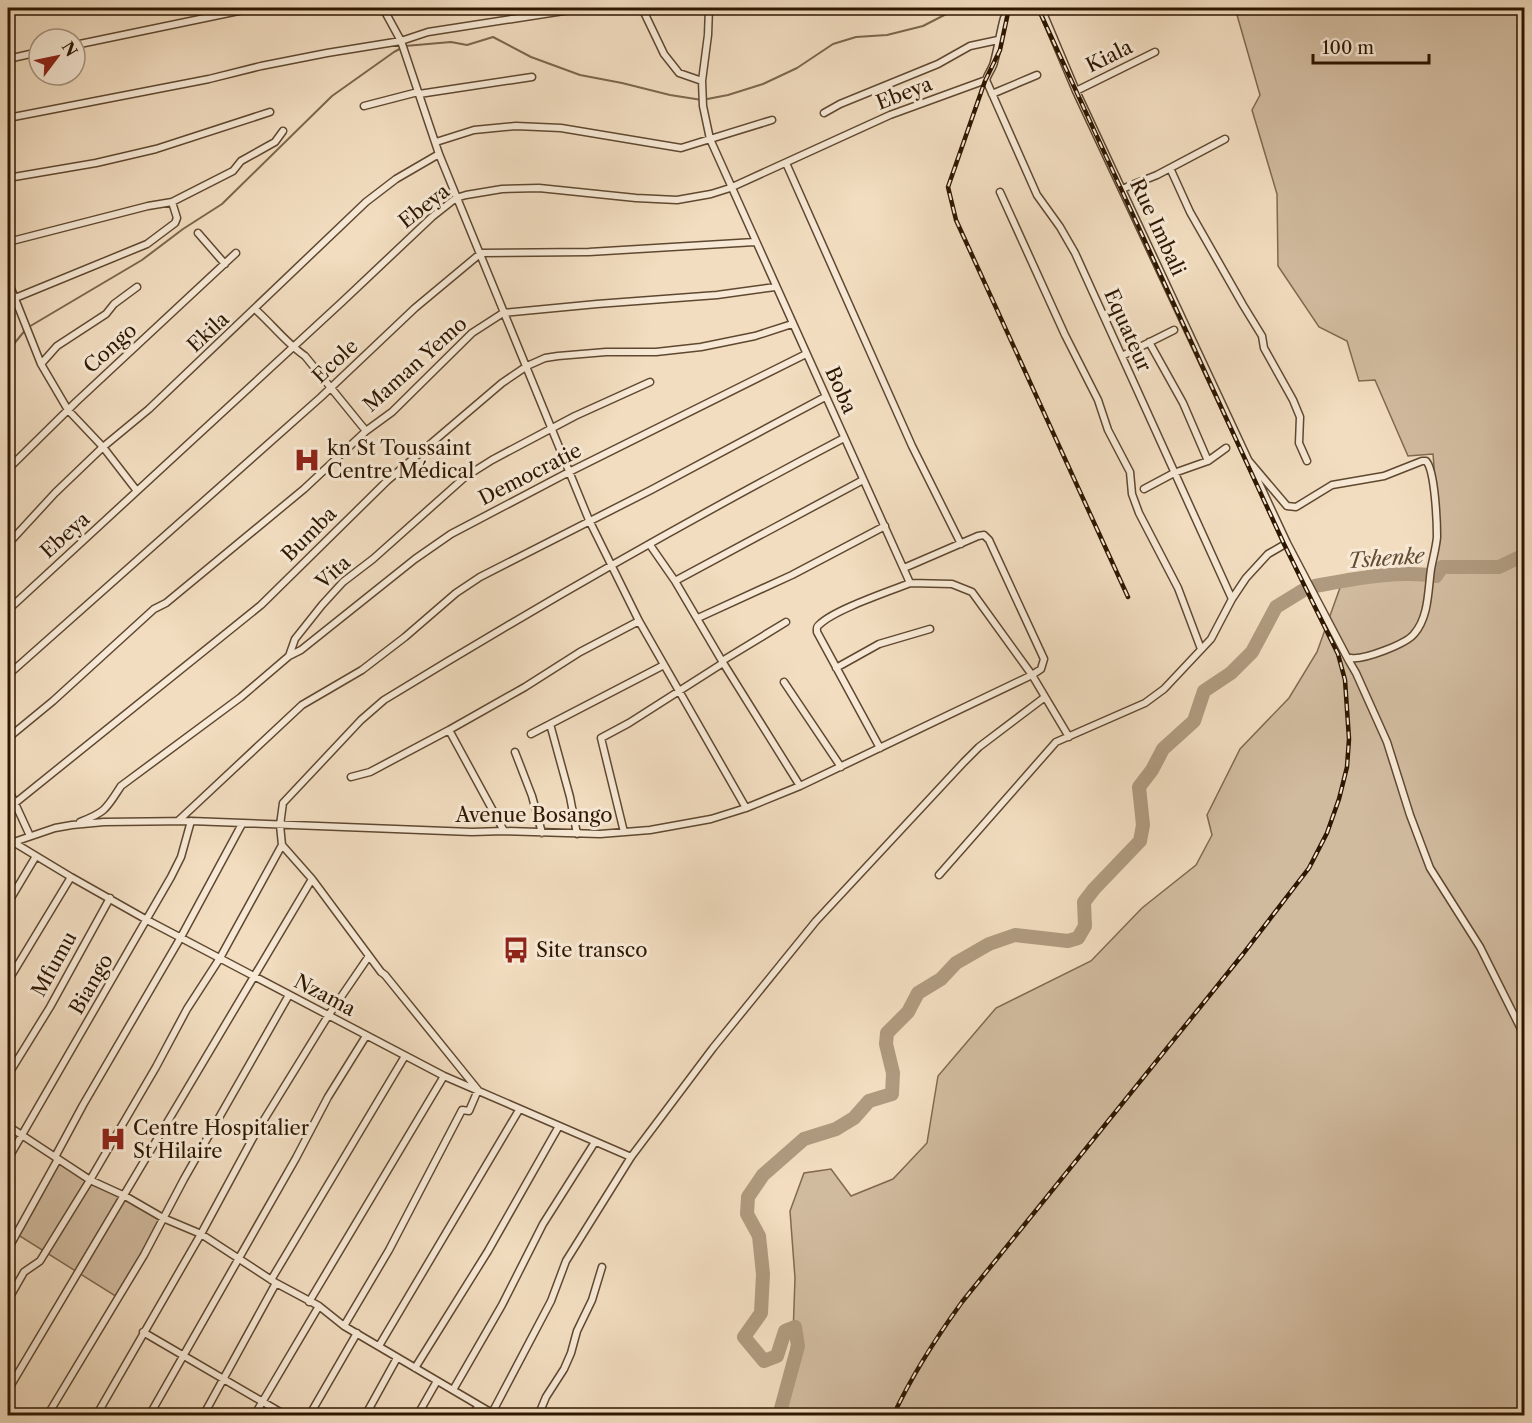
<svg xmlns="http://www.w3.org/2000/svg" width="1532" height="1423" viewBox="0 0 1532 1423" font-family="'Libre Caslon Text',serif">
<style>
.green{fill:#d1bb9f;stroke:#806950;stroke-width:1.5}
.lines{fill:none;stroke-linecap:round;stroke-linejoin:round}
.stream{stroke:#7b664c;stroke-width:2}
.river{stroke:#af9a7f;stroke-width:14}
.minor-casing{stroke:#5f4830;stroke-width:9}
.minor{stroke:#f7e9d6;stroke-width:6}
.rail-casing{stroke:#2e1700;stroke-width:4.5}
.rail{stroke:#f7e9d6;stroke-width:2;stroke-dasharray:7;stroke-linecap:butt}
.labels{text-anchor:middle;dominant-baseline:central;stroke-width:6;stroke-linejoin:round;paint-order:stroke}
.street-label{font-size:20px;fill:#2e1700;stroke:#f7e9d6}
.poi-label{font-size:20px;fill:#2e1700;stroke:#f7e9d6;text-anchor:start}
.water-label{font-size:21px;font-style:italic;fill:#624b33;stroke:#f7e9d6}
</style>
<rect width="100%" height="100%" fill="#f2ddc0"/>
<filter id="stains"><feTurbulence type="fractalNoise" baseFrequency=".00333" numOctaves="4"/><feColorMatrix values="0 0 0 0 .2 0 0 0 0 .09 0 0 0 0 .02 0 0 0 .5 -.17"/></filter>
<radialGradient id="worn" r=".72"><stop offset=".6" stop-color="#630" stop-opacity="0"/><stop offset="1" stop-color="#630" stop-opacity=".3"/></radialGradient>
<path class="green" d="M1235,8H1524V1415L782,1416L793,1335L795,1278L790,1211L804,1173L831,1169L851,1196L893,1179L927,1143L938,1076L996,1008L1091,961L1142,908L1196,865L1212,835L1207,815L1240,749L1289,698L1317,652L1341,585L1424,576L1440,541L1433,454L1408,456L1375,380L1359,381L1347,341L1319,327L1278,266L1277,194L1252,110L1260,95Z
M59,1156L160,1220L117,1297L15,1233Z"/>
<g class="lines">
<path class="stream" d="M8,351L27,328L142,260L183,229L222,204L332,96L394,52L405,46L451,42L467,45L493,37L531,57L580,75L622,83L670,95L702,100L728,95L763,84L797,68L833,44L856,37L887,35L923,26L958,8"/>
<path class="river" d="M1315,586C1354,579 1397,570 1436,576L1442,567H1499L1524,555
M779,1416L798,1346L795,1327L785,1331L777,1356L764,1361L744,1337L761,1313L763,1274L759,1236L747,1214L748,1197L763,1175L804,1139L836,1129L854,1118L869,1101L892,1094L893,1073L886,1044L887,1033L908,1012L918,993L941,979L956,963L989,944L1015,935L1068,941L1078,938L1085,926L1084,902L1094,889L1140,841L1143,825L1139,787L1152,770L1163,749L1194,721L1204,691L1231,673L1252,652L1276,607L1302,591"/>
<g class="minor-casing">
<path id="minor" d="M383,8L401,41L439,154L589,520L639,621L746,808
M642,8L664,54L679,73L702,81L703,106L710,139L910,583L952,584L972,592L1032,675L1069,737
M1041,8L1076,91L1287,543L1349,661
M75,45L253,8
M8,59L39,52
M986,80L1037,195L1060,227L1075,253L1232,599
M702,81L708,35L709,8
M1076,91L1155,52
M419,94L532,77
M992,94L1037,75
M364,106L418,92
M824,113L840,104L938,64L970,46L998,40
M8,118L209,79L261,66L327,53L401,41L428,32L583,8
M436,142L474,130L516,126L561,128L681,148L772,120
M786,163L912,446L961,544
M1170,168L1190,212L1243,305L1262,336L1264,348L1293,400L1300,417L1299,443L1307,461
M8,178L96,163L156,149L270,112
M1122,189L1157,175L1225,139
M1000,192L1065,335L1098,400L1108,430L1130,472L1132,494L1139,513L1178,588L1201,649
M198,233L225,264
M8,242L148,206L172,202L233,171L241,161L275,142L283,131
M8,281L41,364L68,410L103,447L137,491
M8,301L147,244L175,223L177,218L172,202
M255,309C272,324 286,343 305,356L366,431
M1149,342L1183,403L1208,461
M1122,356L1174,330
M41,364L57,346L106,314L114,304L137,287
M1248,460L1287,506L1296,507L1332,485L1384,476L1422,461H1426C1435,470 1437,522 1437,537C1436,548 1433,558 1431,569C1428,590 1429,617 1414,634C1406,644 1364,660 1351,658L1349,661L1356,673L1387,742L1410,815L1430,868L1480,947L1524,1035
M8,469L76,402L236,253
M1144,489L1174,473L1208,461L1226,448
M8,544L55,493L103,447L149,409L366,202L396,179L439,154
M650,545L675,581L722,661L800,786
M675,581L863,480
M8,610L342,302L432,217L456,198L466,195L502,189L539,188L636,198L677,200L711,194L730,188L890,115L986,80C988,73 993,68 994,62C998,48 1000,32 1004,18
M698,618L792,575L885,526
M289,656L301,650L415,559L451,534L569,472L806,354
M722,661L786,622
M836,668L879,644L930,629
M8,675L321,397L415,308L481,253L589,252L755,242
M784,682L841,767
M550,724L570,797L577,834
M449,730L504,831
M531,734L664,665
M8,738L53,701L154,609L166,603L304,489L366,431L392,412L472,333L503,313L597,304L717,295L775,287
M880,748L817,632C817,628 816,627 820,624C836,609 888,592 910,583
M515,752L532,796L542,833
M351,777L370,772L449,730L525,687L580,652L639,621
M8,788L30,836
M14,804L261,605L387,481L502,383L527,366L545,358L558,356L606,352H656L701,347L755,336L792,324
M178,821L302,705L362,670L405,637L456,593L480,577L651,490L825,397
M80,822C106,812 106,809 121,786L241,697L289,656L295,639L322,605L343,582L373,559L465,477L492,460L575,416L650,382
M624,832L601,738L629,723L723,663
M13,842L71,877L147,920L444,1076L631,1157
M8,844L55,828L72,825L104,822L191,821L472,832L504,831L600,834L650,830L711,819L746,808L800,786L1032,675L1041,669L1044,659L989,540L984,535L978,536L904,568
M939,875L1056,742L1145,703L1164,689L1211,639L1232,599L1246,578L1268,554L1287,543
M8,903L36,856
M8,981L71,877
M8,1075L50,1007L110,898
M8,1126L90,1180L125,1196L163,1218L201,1234L276,1283L319,1306L344,1326L497,1416
M55,1157L83,1105L181,937L242,824
M8,1159L171,877L181,857L191,821
M8,1249L58,1159
M271,1280L405,1056
M8,1300L24,1272L40,1261L90,1180L156,1067L187,1009L220,958L282,845
M309,1302L444,1076
M344,1326L389,1250L462,1110L469,1111L478,1090L385,975L381,972L312,879L282,845L280,825L283,803L361,720L384,700C534,608 688,520 844,438
M143,1332L287,1416
M379,1346L519,1110
M415,1368L488,1251L559,1126
M8,1390L312,879
M453,1390L502,1305L543,1224L595,1142
M492,1413L551,1301L566,1261L631,1157L713,1048L816,921L964,762L979,747L1045,697
M47,1416L144,1255L184,1179L289,995
M96,1416L201,1234L254,1136L328,1016L369,956
M149,1416L296,1158L328,1097L366,1036
M203,1416L276,1283
M254,1416L319,1306
M309,1416L357,1333
M365,1416L397,1358
M417,1416L437,1381
M472,1416L478,1406
M538,1416L546,1397L564,1369L571,1353L577,1331L592,1300L602,1267"/>
</g>
<use href="#minor" class="minor"/>
<g class="rail-casing">
<path id="rail" d="M1009,8L1000,50L985,81L948,187L956,220L1128,597
M893,1416C912,1375 936,1338 962,1302L1243,954L1309,868L1327,833L1339,799L1347,767L1349,739L1345,680L1338,654L1284,544L1038,8"/>
</g>
<use href="#rail" class="rail"/>
</g>
<defs>
<g id="hospital-bare" transform="scale(2.07)"><path d="M-5-5h3v3.5h4V-5h3V5h-3V1.5h-4V5h-3Z" fill="#8f2418" stroke="#f7e9d6" stroke-width="2.5" paint-order="stroke"/></g>
<g id="bus-bare" transform="scale(2.07)"><path d="M-5-6H5V4H4V6H2V4H-2V6H-4V4H-5ZM-3.5-4V0h7V-4ZM-3.5 1.2v1.5H-2V1.2ZM2 1.2v1.5H3.5V1.2Z" fill="#8f2418" stroke="#f7e9d6" stroke-width="2.5" paint-order="stroke"/></g>
</defs>
<g fill-rule="evenodd">
<use href="#hospital-bare" x="307" y="460"/>
<use href="#bus-bare" x="516" y="950"/>
<use href="#hospital-bare" x="113" y="1139"/>
</g>
<g class="labels">
<g class="street-label">
<text transform="translate(1109 56) rotate(-26)">Kiala</text>
<text transform="translate(904 93) rotate(-21)">Ebeya</text>
<text transform="translate(424 206) rotate(-38)">Ebeya</text>
<text transform="translate(1158 227) rotate(65)">Rue Imbali</text>
<text transform="translate(1128 330) rotate(66)">Equateur</text>
<text transform="translate(208 332) rotate(-43)">Ekila</text>
<text transform="translate(110 348) rotate(-42)">Congo</text>
<text transform="translate(335 361) rotate(-43)">Ecole</text>
<text transform="translate(415 364) rotate(-42)">Maman Yemo</text>
<text transform="translate(841 390) rotate(66)">Boba</text>
<text transform="translate(530 474) rotate(-27)">Democratie</text>
<text transform="translate(309 534) rotate(-45)">Bumba</text>
<text transform="translate(65 535) rotate(-42)">Ebeya</text>
<text transform="translate(333 572) rotate(-42)">Vita</text>
<text x="534" y="815">Avenue Bosango</text>
<text transform="translate(54 964) rotate(-61)">Mfumu</text>
<text transform="translate(91 984) rotate(-60)">Biango</text>
<text transform="translate(325 995) rotate(28)">Nzama</text>
</g>
<g class="poi-label">
<text x="327" y="448">kn St Toussaint<tspan x="327" dy="23">Centre Médical</tspan></text>
<text x="536" y="950">Site transco</text>
<text x="133" y="1128">Centre Hospitalier<tspan x="133" dy="23">St Hilaire</tspan></text>
</g>
<g class="water-label">
<text transform="translate(1386 558) rotate(-4)">Tshenke</text>
</g>
</g>
<rect width="1532" height="1423" fill="none" stroke="#f2ddc0" stroke-width="30"/>
<rect x="9" y="9" width="1514" height="1405" fill="none" stroke="#2e1700" stroke-width="3"/>
<rect x="15" y="15" width="1502" height="1393" fill="none" stroke="#2e1700" stroke-width="1.5"/>
<g transform="translate(57 57) rotate(58)"><circle r="28" fill="#f7e9d6" stroke="#a79580" stroke-width="1.5"/>
<path d="M0-4.5L10 22L0 15L-10 22Z" fill="#8f2418"/>
<text y="-9" font-size="16" font-weight="bold" text-anchor="middle" fill="#2e1700">N</text>
</g>
<path d="M1313 54v9h116v-9" fill="none" stroke="#2e1700" stroke-width="3"/>
<text x="1322" y="54" font-size="18" fill="#2e1700" stroke="#f7e9d6" stroke-width="4.5" paint-order="stroke">100 m</text>
<rect width="100%" height="100%" filter="url(#stains)"/>
<rect width="100%" height="100%" fill="url(#worn)"/>
</svg>
